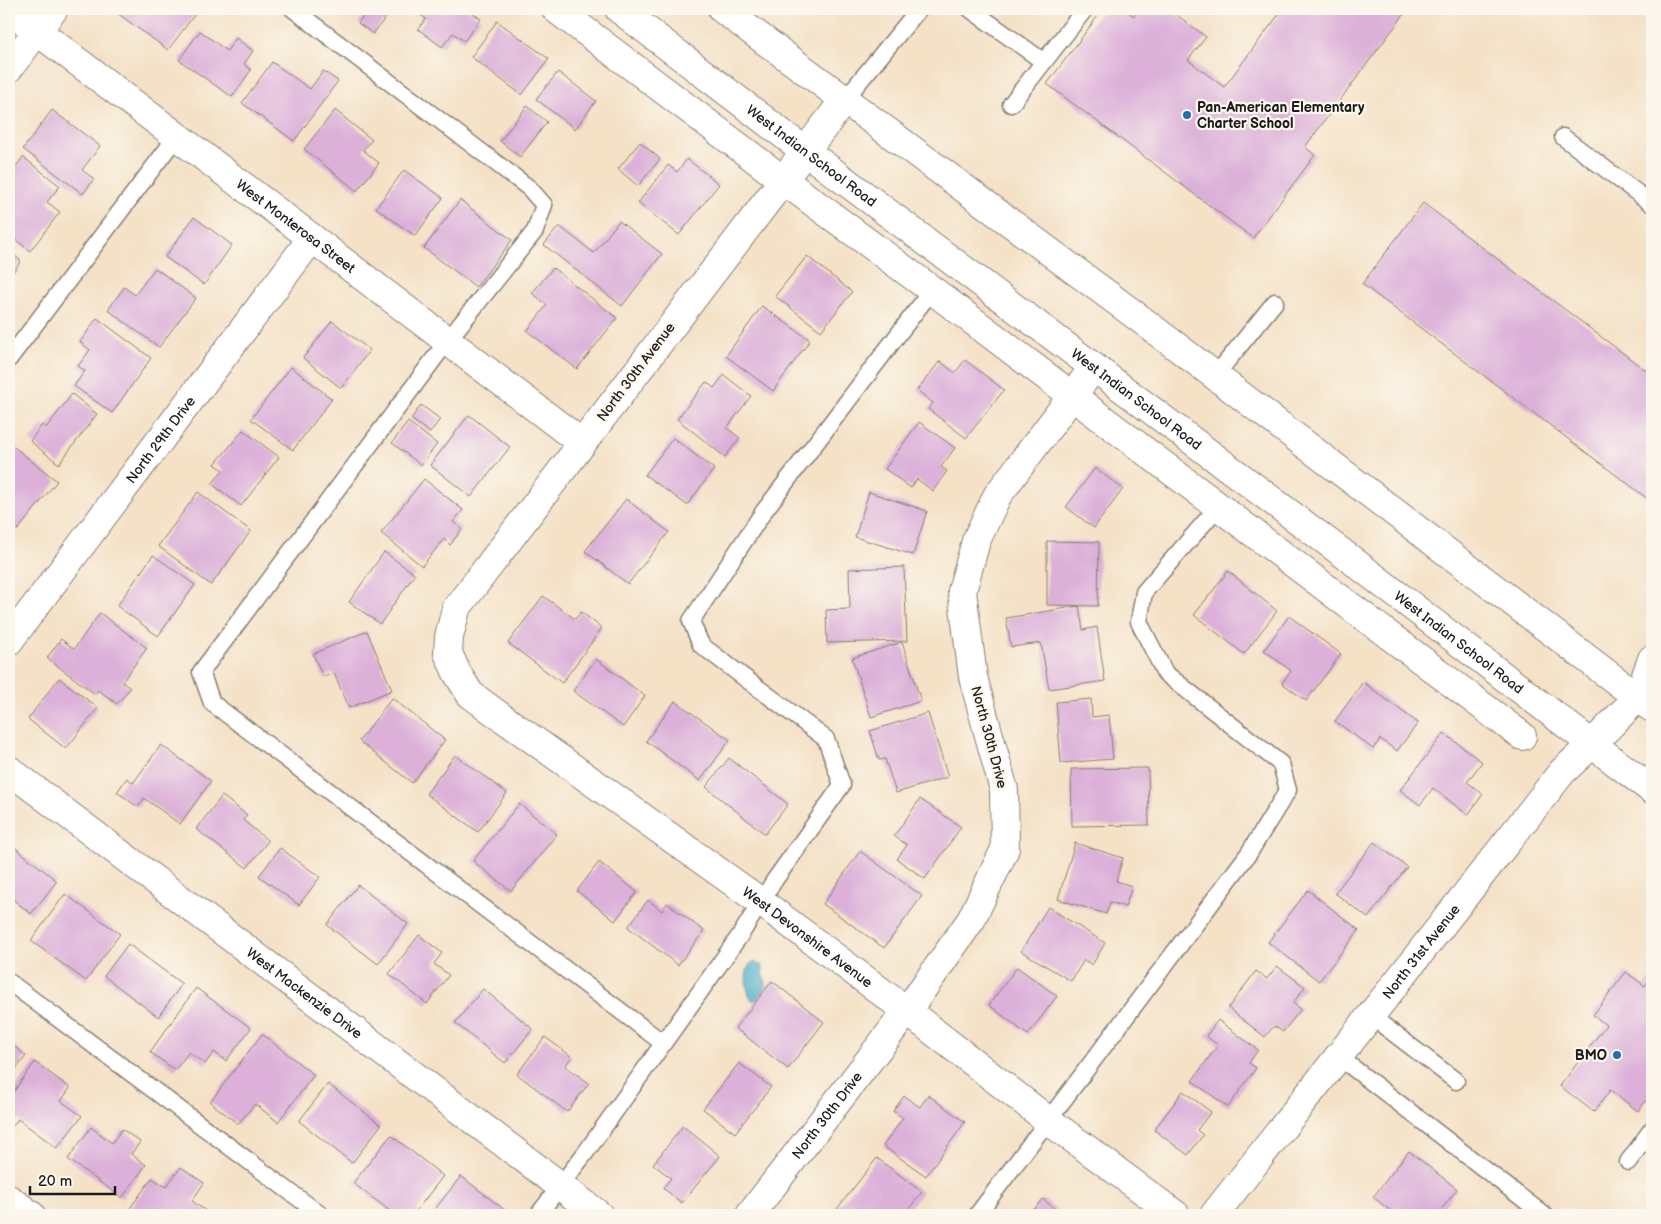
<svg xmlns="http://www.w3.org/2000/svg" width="1661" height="1224" viewBox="0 0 1661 1224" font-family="'Balsamiq Sans',sans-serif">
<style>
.water{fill:#4caecb;stroke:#346574}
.building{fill:#dcb0d9}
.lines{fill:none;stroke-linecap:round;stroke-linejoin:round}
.lane-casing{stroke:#887e71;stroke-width:19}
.street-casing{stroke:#887e71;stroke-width:30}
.secondary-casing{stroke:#887e71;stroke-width:30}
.lane{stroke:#fff;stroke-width:16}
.street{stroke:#fff;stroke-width:28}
.secondary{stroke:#fff;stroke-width:28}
.poi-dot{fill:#1f6fb2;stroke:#fbf7ec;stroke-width:2}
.labels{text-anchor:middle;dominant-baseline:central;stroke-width:4.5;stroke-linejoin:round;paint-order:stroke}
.poi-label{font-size:14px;font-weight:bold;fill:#1c1c1c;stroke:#fbf7ec;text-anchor:start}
.street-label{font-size:14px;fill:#1c1c1c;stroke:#fbf7ec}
</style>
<rect width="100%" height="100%" fill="#fbf7ec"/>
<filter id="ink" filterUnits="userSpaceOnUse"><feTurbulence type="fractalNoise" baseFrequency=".02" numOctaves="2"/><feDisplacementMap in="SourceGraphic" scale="10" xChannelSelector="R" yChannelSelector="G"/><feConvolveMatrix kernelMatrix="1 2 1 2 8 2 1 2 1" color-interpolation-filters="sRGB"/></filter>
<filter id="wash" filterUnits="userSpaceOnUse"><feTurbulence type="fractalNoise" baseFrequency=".0096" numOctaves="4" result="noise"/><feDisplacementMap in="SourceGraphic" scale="20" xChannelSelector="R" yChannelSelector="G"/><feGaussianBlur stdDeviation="1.12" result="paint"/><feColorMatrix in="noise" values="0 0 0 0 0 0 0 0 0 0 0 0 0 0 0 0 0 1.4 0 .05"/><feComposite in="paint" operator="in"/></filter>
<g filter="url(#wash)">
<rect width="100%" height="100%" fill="#f4e1c6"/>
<path class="water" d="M755,961L762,966L766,985L757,999L753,1001C745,993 742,965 755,961Z"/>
<g id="blocks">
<path class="building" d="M120,9H196L198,10L168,50L117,13Z
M369,9H392L373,34L358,23Z
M412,9H467L481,19L464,41L453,33L442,47L418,29L426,19Z
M1103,9H1123L1134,16L1139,9H1169L1206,37L1188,60L1224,87L1283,9H1408L1305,147L1315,155L1253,238L1047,84Z
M497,21L549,59L522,95L471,57Z
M200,31L227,51L236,38L253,51L244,64L251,70L232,97L179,60Z
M272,62L310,89L323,71L338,81L294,141L242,103Z
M558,72L596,101L575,129L536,99Z
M527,106L547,122L520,157L500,141Z
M52,110L100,146L82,170L94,179L83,194L23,149Z
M335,110L372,140L363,150L379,163L357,191L304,149Z
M640,142L660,159L638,186L618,169Z
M23,157L60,186L47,202L60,212L30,251L9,235V176Z
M687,159L719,184L679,235L638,203L668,165L677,172Z
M404,170L443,198L415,236L376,208Z
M460,200L512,240L476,287L424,248Z
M1423,203L1652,375V502L1362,284Z
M194,217L232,245L204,285L165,257Z
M619,221L662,254L622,306L544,245L559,226L594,253Z
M9,251L21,261L9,278Z
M807,256L852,292L821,331L775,296Z
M155,268L196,298L159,347L108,310L124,287L135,295Z
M553,268L617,318L577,369L527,331L547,305L532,293Z
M762,306L810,340L773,391L726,356Z
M97,318L151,358L112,413L74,386L85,371L78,366L90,350L80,342Z
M332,321L370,350L341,388L303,358Z
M965,360L1004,390L966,438L928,409L933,403L917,390L940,361L955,373Z
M291,367L332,399L293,450L251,419Z
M724,375L751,396L727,428L740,438L725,457L677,419L706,382L714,388Z
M72,394L97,414L59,464L30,441L42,425L46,428Z
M421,405L440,419L430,433L411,419Z
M469,415L510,447L471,497L430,465Z
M408,422L437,444L421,465L392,443Z
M919,422L955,448L941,467L947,471L933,491L917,479L911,488L885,469Z
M243,430L279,457L241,506L212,484L223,470L215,464Z
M673,438L714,469L687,505L645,475Z
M9,443L57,481L18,530L9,523Z
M1095,468L1123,489L1094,528L1066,507Z
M424,479L463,510L453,522L462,529L450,545L444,539L422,566L381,533Z
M198,492L251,531L211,585L158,546Z
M869,492L927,511L913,555L855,537Z
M626,499L669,532L628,584L585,551Z
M1047,541L1099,542L1098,606L1047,605Z
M384,552L415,574L380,624L349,602Z
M153,555L195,585L158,636L117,606Z
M904,567L907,641L827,643L826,610L850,609L849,569Z
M1228,571L1277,611L1244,654L1194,615Z
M543,596L575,619L581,612L602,628L562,683L508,643Z
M1079,606L1083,630L1097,627L1105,681L1049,689L1041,643L1011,647L1006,618Z
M100,613L147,648L122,682L130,688L117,704L98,690L95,694L47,658L61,639L74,649Z
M1289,616L1341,654L1306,701L1282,683L1291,671L1264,650Z
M367,631L392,690L349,708L334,673L323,677L313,654Z
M902,642L921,701L871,717L852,658Z
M596,659L645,696L623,727L573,691Z
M59,678L98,708L66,749L28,719Z
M1363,682L1418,723L1397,751L1380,739L1373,749L1335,721Z
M392,698L445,740L412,783L359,741Z
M1091,699L1092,717L1109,715L1113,759L1061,763L1056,702Z
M675,701L730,740L700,781L646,741Z
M928,713L948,777L896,793L885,759L879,760L870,731Z
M1444,733L1482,762L1467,782L1483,794L1468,815L1433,788L1420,805L1400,790Z
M161,745L211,781L180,824L144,798L138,807L117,792L127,778L133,783Z
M455,755L507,793L478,832L426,794Z
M729,758L788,804L765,834L706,787Z
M1148,768L1149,825L1072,826L1071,769Z
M222,796L247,815L243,820L268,841L247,868L196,829Z
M920,799L961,827L925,879L897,859L907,845L894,836Z
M519,804L557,834L511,891L473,861Z
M1374,842L1407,867L1368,918L1335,893Z
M9,843L57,881L31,914L9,896Z
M1075,843L1123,858L1116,881L1132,886L1125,907L1110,902L1106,914L1058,899Z
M280,848L320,877L299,905L259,876Z
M860,851L922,896L884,948L823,904Z
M599,862L637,892L615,921L577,891Z
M358,885L408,924L378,964L327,925Z
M1308,890L1359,930L1319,981L1268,942Z
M65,894L120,934L86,981L31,941Z
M648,900L662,911L667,903L704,931L678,965L628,927Z
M1048,907L1105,943L1092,965L1084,960L1071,981L1021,951Z
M419,935L442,953L434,964L449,975L427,1004L389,974Z
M128,944L182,984L158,1017L104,976Z
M1277,966L1305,987L1293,1003L1301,1009L1283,1032L1274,1026L1265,1037L1228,1008L1256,971L1267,979Z
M1017,967L1057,996L1028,1035L989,1005Z
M1626,972L1645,986L1652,976V1092L1638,1111L1610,1090L1594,1112L1560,1086L1606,1025L1593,1015Z
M772,981L824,1022L788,1069L735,1028Z
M196,988L251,1028L226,1061L214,1052L205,1064L189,1052L175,1070L150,1052Z
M483,989L533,1029L505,1063L455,1023Z
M1218,1020L1258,1050L1249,1063L1256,1068L1228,1107L1192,1081L1218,1045L1206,1036Z
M262,1034L314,1075L278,1122L255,1104L238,1124L210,1102Z
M545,1037L572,1057L565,1066L589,1083L567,1112L517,1074Z
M9,1042L26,1056L9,1078Z
M35,1062L70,1088L61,1101L82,1116L57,1148L18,1119L9,1131V1098Z
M739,1063L771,1087L735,1133L703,1109Z
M328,1084L381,1125L352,1163L299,1121Z
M1183,1091L1211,1112L1197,1130L1203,1135L1188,1155L1154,1130Z
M928,1095L965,1122L926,1176L883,1146L903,1118L893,1111L904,1096L920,1107Z
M683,1126L720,1156L682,1203L663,1188L671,1178L653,1164Z
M91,1127L112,1143L122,1129L140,1142L131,1154L146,1165L122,1198L68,1159Z
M391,1135L443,1176L413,1215H395L353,1183Z
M1409,1151L1457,1189L1437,1215H1396L1373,1197Z
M877,1158L922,1192L904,1215H845L837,1209Z
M181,1167L204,1183L192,1201L210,1214L209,1215H133L128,1211L152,1178L166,1187Z
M461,1176L511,1215H435L432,1213Z
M1043,1199L1061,1214L1060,1215H1029Z"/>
</g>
</g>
<g filter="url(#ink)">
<use href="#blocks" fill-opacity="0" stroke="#887e71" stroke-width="1"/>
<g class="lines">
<g class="lane-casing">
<path id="lane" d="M293,9L529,188L544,205L535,231L448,340L201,672L212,703L663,1043
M970,9L1044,62
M845,99L919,9
M1011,104L1085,9
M1563,137L1652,204
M9,359L177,136
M1215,376L1275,302
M9,982L321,1215
M1371,1016L1456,1081
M1339,1057L1544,1215
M1628,1162L1652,1129
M538,1215L586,1152L741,934L774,881L842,785L826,739L701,645L691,621L764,511L932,290
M977,1215L1249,853L1288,790L1281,764L1165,673L1139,622L1144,592L1218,507"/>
</g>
<g class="street-casing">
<g id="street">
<path d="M556,9L783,180L932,290L1522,736"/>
<path id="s1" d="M9,10L312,238L582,443"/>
<path d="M9,68L54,9"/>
<path id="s2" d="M845,99L456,609L449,637L448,653L457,673L470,694L493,711L761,902L907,1011L1049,1121L1176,1215"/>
<path id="s3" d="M9,641L312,238"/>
<path id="s4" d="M9,770L599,1215"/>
<path d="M9,1199L31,1215"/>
<path id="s5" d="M750,1215L907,1011L971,920L1005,849L1004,790L973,677L962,591L976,541L997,496L1094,367"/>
</g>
</g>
<g class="secondary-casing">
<g id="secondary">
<path id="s6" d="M619,9L805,151L1353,561L1652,790"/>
<path d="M722,9L1135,315L1652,708"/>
<path d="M1638,697L1652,659"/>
<path id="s7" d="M1214,1215L1562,772L1592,744L1638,697L1652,692"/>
</g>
</g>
<use href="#lane" class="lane"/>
<use href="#street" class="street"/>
<use href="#secondary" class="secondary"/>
</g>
</g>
<g class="poi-dot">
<circle cx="1187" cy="115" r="5"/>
<circle cx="1617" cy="1055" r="5"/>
</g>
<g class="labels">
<g class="poi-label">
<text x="1197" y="107">Pan-American Elementary<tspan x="1197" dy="16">Charter School</tspan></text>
<text x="1607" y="1055" text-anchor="end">BMO</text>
</g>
<g class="street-label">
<text stroke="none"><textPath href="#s6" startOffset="242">West Indian School Road</textPath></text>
<text stroke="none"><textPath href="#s1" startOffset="359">West Monterosa Street</textPath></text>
<text transform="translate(636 372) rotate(-53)">North 30th Avenue</text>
<text stroke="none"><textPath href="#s6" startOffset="648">West Indian School Road</textPath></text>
<text stroke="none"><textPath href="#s3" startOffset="252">North 29th Drive</textPath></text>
<text stroke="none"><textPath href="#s6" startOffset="1052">West Indian School Road</textPath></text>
<text transform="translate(989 737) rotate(75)">North 30th Drive</text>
<text stroke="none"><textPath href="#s2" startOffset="1149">West Devonshire Avenue</textPath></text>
<text stroke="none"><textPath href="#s7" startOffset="335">North 31st Avenue</textPath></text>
<text stroke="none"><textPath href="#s4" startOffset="370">West Mackenzie Drive</textPath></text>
<text stroke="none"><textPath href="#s5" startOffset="126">North 30th Drive</textPath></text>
</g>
</g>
<rect width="1661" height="1224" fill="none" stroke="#fbf7ec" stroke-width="30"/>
<path d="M30 1186v8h85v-8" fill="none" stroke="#1c1c1c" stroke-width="2.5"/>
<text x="38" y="1186" font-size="15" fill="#1c1c1c" stroke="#fbf7ec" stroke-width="4" paint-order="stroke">20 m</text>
</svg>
